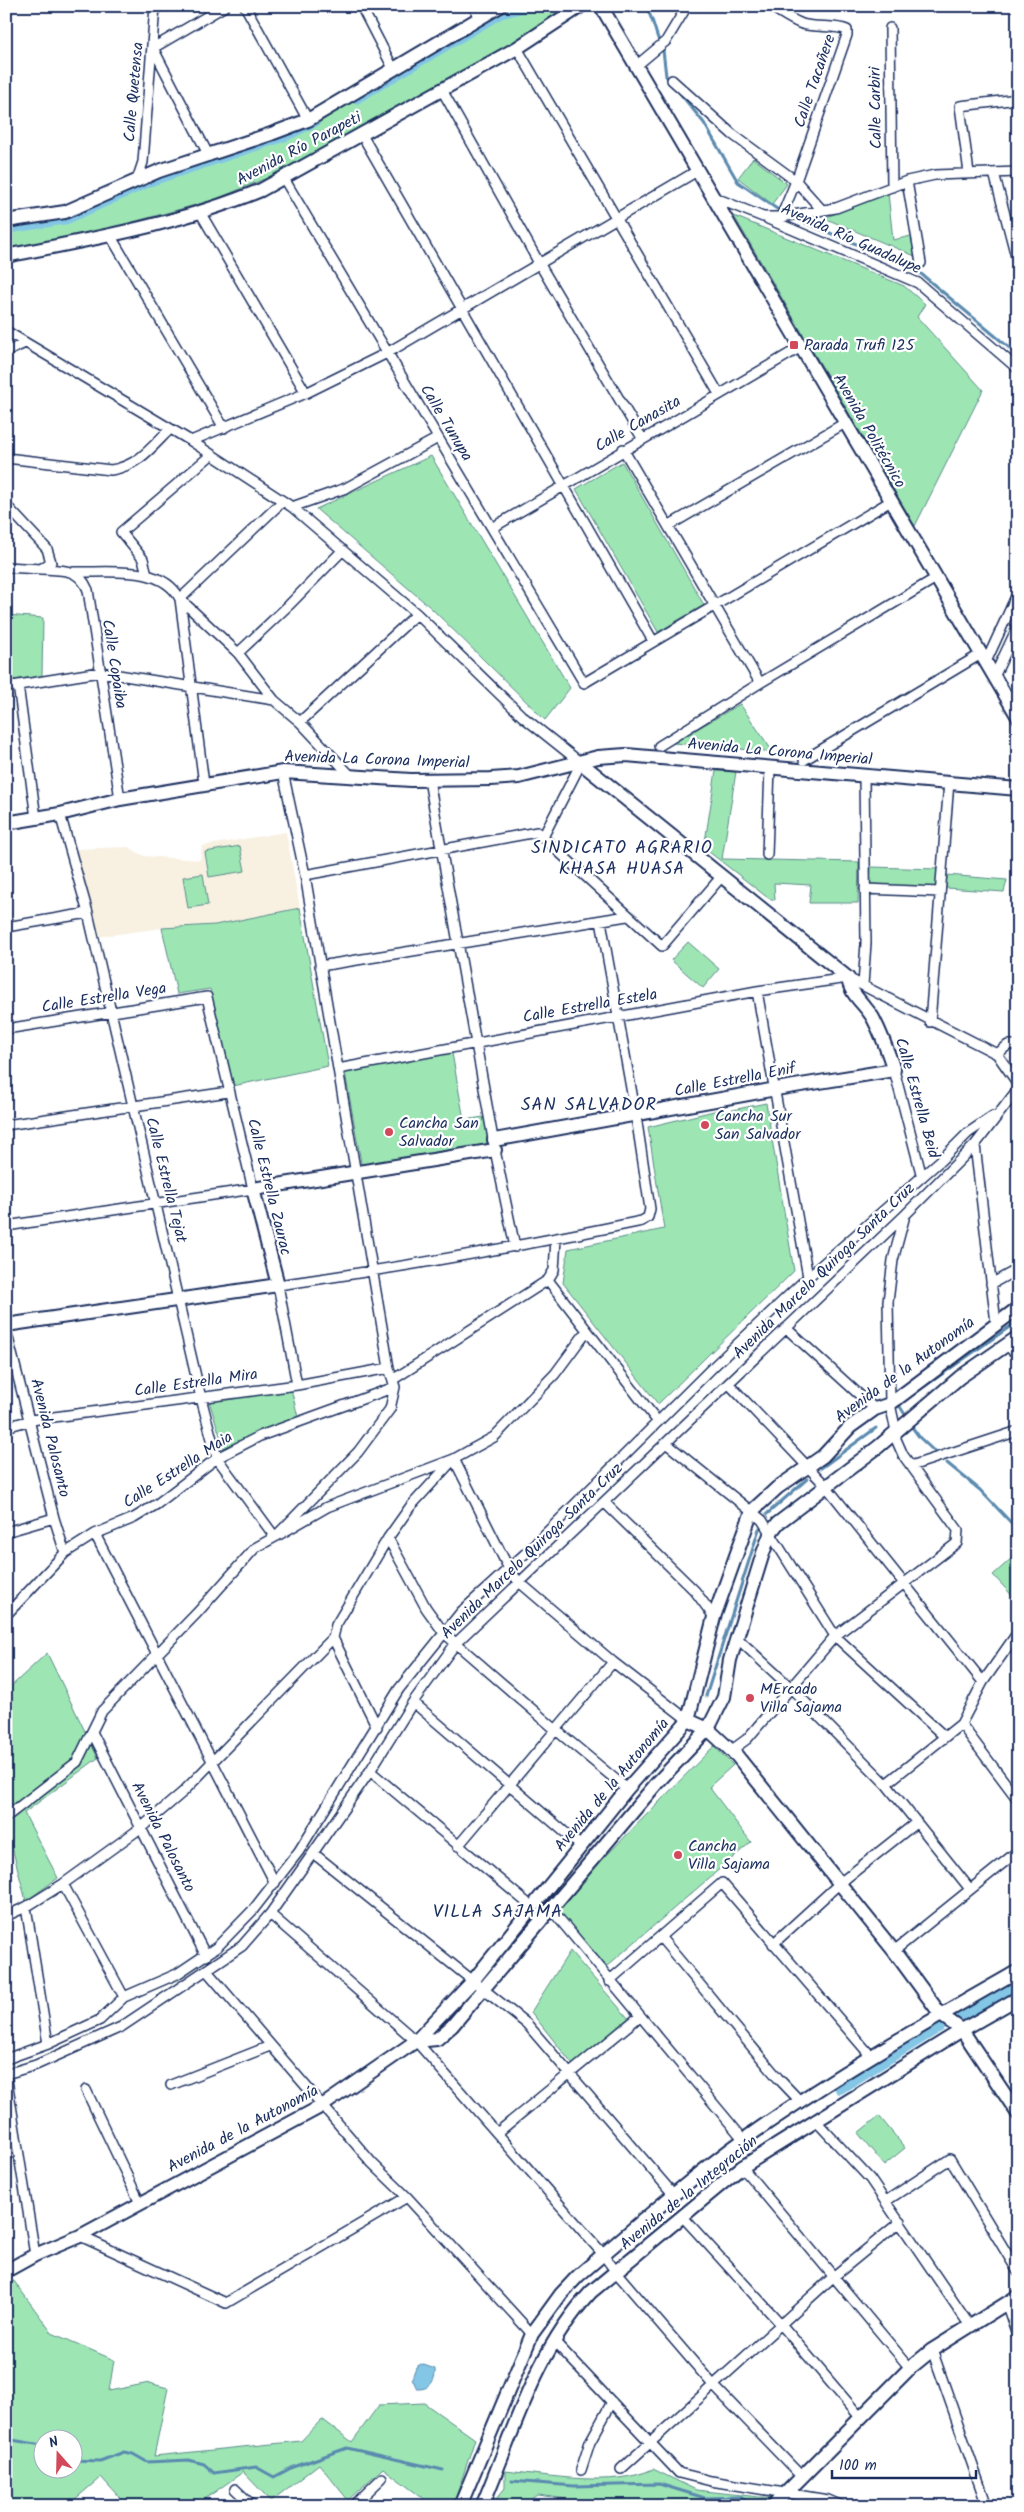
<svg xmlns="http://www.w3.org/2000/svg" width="1024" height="2512" viewBox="0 0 1024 2512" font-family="Kalam,sans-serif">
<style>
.built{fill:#f8f1e2}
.green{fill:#9de6b4;stroke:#5c8a89;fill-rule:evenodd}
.water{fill:#84c6e5;stroke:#5a8aaf}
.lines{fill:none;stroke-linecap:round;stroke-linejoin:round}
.stream{stroke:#5a8aaf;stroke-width:3}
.canal{stroke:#84c6e5;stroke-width:10}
.street-casing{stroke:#1b2f5e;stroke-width:12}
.secondary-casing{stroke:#1b2f5e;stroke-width:16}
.street{stroke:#fff;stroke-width:9}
.secondary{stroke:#fff;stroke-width:12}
.poi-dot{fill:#d1495b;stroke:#fff;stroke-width:2}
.labels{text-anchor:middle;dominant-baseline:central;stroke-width:4.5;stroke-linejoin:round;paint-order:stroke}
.street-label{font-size:16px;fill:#1b2f5e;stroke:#fff}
.poi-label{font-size:16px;fill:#1b2f5e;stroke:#fff;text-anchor:start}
.neighbourhood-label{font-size:18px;letter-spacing:1px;fill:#1b2f5e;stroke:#fff}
</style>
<rect width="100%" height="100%" fill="#fff"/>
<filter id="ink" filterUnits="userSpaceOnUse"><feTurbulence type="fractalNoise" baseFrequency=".02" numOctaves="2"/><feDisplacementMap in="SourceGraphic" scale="10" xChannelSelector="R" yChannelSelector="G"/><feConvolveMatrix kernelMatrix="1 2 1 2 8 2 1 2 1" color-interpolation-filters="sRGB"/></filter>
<g filter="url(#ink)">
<path class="built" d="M286,832L300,908L215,925L162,928L96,937L76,849L128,847L144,856L200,860L202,846Z"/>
<path class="green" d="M515,6H570L509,47L286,170L214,200L107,229L6,250V225L288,134L497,12Z
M753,158L787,184L772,204L738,178Z
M888,193L893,240L911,236L915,256L824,218Z
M734,216L904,286L925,304L917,317L983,390L915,526Z
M431,456L570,688L545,720L430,607L316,509Z
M622,462L704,605L658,632L576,489Z
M6,615L43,618L42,676L6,681Z
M740,704L773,752L673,743Z
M716,771L736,772L722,859L859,862L858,903H809L811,885L774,883L775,900L768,898L704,848Z
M240,846L245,871L209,877L205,852Z
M871,867L938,869L937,888L870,884Z
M203,874L208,905L188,908L183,877Z
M947,875L1007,880L1004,892L946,888Z
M300,908L328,1066L233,1086L210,989L177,994L162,928L215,925Z
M688,942L719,969L703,988L671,960Z
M452,1053L464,1120L484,1117L489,1145L362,1168L345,1072Z
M766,1103L794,1271L658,1404L563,1283L568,1249L664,1229L648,1127L722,1109L723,1112Z
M291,1389L298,1417L262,1430L224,1448L209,1401Z
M1013,1557L1018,1562V1602L993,1575Z
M47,1653L98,1758L24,1813L58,1878L26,1901L6,1824V1691Z
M714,1746L733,1765L709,1787L751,1842L607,1966L555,1908Z
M570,1951L629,2019L573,2065L531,2012Z
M879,2116L905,2148L884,2165L858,2133Z
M14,2281L52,2333L114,2360L109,2391L149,2383L168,2388L154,2456L301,2441L322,2419L352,2442L379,2405L424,2403L475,2439L453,2506H433L383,2468L348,2500L319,2464L271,2501L243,2472L195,2506H127L101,2477L67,2506H6V2284ZM42,2440H72V2470H42Z
M653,2469L696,2490L759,2497L790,2498L819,2506H619L537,2495L521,2506H501L496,2499L505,2488V2471C548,2475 613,2488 653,2469Z"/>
<path class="water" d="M421,2364L435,2369C436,2380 430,2390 417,2389L412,2378L416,2367Z"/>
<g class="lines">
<path class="stream" d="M645,6C653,17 654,29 659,41
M663,50L666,76L704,123L738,182L777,209
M796,219L914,268L1018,355
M915,1393L1018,1321
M899,1405L904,1413
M898,1406L908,1398
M912,1427L920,1438L934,1451
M947,1463L980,1490L1018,1530
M821,1468L876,1428
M767,1514L807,1479
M706,1696L759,1529
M6,2439L42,2445
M72,2460L100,2461L124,2452L133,2454L147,2462L189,2460L204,2464L214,2473L256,2467L274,2477L291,2468L347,2448L443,2470
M62,2470H69
M512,2481L574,2486L659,2484L705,2498L740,2497L755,2506"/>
<path class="canal" d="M356,99L500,14L518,9L539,6
M6,229L67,219L154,180L286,136L315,122
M951,2021L1018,1986
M840,2089L940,2027"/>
<g class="street-casing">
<path id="street" d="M245,6L308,120
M361,6L394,70
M473,6L480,18
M770,6C780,12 791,20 802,24C816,28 836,25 847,30V35L796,181L781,217
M890,28L892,187
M517,48L719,394
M636,66L666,41L687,6
M672,80L732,134L796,181L822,210
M442,90L539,263L642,438
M362,135L653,641
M209,156L153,48L225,6
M969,173L960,106L1018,99
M994,173L1018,264
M283,177L584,683L891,501
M137,180L143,162L155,6
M907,181L921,263
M713,197L763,217H781L836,208L907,181L935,175L1018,172
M200,212L306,393
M768,219L918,283L1018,369
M110,235L224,428
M6,331L191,441L292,507L417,614L522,716L581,763L543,837
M6,352L25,343
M191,441L306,393L387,353L697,171
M623,449L760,683
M6,458L111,470C138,466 151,448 170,429
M6,505L47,549L51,562L41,569L6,567
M292,507L346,488L438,438
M668,526L845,423
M492,528L801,347
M41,569C62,570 79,568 88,590L120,799
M74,572C109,573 162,564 180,599L238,653L274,700
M147,574L143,559L121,532L211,455
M238,653L289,605L343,550
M986,662L1018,592
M994,677L1018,626
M18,685L36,818
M6,687L100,672L274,700L300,722L351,776
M300,722L417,614
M659,746L760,683L936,578
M804,760L981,654
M429,780L495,1150L515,1247
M204,784L180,599L283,501
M60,814L88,913L201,1398L217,1458L275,1537L327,1507L454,1459L508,1567L518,1581L613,1662L688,1720
M767,855L770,767
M305,875L537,832L662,946L722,876
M865,889L940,892
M6,927L88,913
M320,966L627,916
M863,985L866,943L864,775
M757,991L808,1277
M930,1022L949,782
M6,1029L207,997L253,1189L6,1226
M997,1054L1008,1045H1018
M338,1069L757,991L848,978L997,1054L1018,1084
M894,1070L922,1177
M6,1125L228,1092
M975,1145L996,1323
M548,1280L658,1422
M991,1284L1018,1269
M786,1328L875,1409
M6,1330L54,1518L65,1553
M1007,1345L1018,1356
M394,1379L548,1280L554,1270L556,1239
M729,1384L826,1486L983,1682
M297,1385L278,1285C400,1268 521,1246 642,1221L648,1217L650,1209L636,1116L601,921
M6,1427L31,1420L297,1385L389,1368
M666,1443L762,1520L835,1636L945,1737
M911,1466L1018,1431
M605,1503L695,1591L714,1617
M6,1532L54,1518
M95,1534L275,1883
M388,1538L426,1608L444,1633L556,1730L627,1789
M6,1615L65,1553L95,1534L134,1518L157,1504L217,1458L260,1436L395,1387
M1018,1632L983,1682L961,1724L1018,1800
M333,1638L377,1727
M737,1638L790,1687L886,1784L970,1889
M413,1702L582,1847
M92,1732L206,1956
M732,1750L747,1739L835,1636L957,1543L958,1530L903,1455L896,1439V1431L890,1404L888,1302L893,1260L904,1219
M370,1771L532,1907
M886,1784L961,1724
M6,1817L77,1762L102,1711L197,1613L255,1548L275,1537L358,1452L390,1409L395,1387L389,1368L305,875L283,772
M458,1846L613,1662
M313,1853L527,2024L674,2195
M63,1884L124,1997
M26,1907L48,2044
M551,1909L744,2140
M270,1914L416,2041L603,2254L616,2272L714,2386L801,2476
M6,1916L26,1907L63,1884L142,1827L183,1792L333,1638L336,1625L388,1538L410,1507L454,1459L494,1437L555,1374L586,1332
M661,1938L778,2078L800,2101
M773,1944L840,1883L917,1822
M894,1951L1018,1851
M207,1971L372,2163L407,2197L532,2334
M609,1981L722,1883L870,2055
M6,2059L48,2044L100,2020L124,1997L177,1974L217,1947L253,1910L299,1851L399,1689L461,1612L528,1551L713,1367L808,1277L941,1160L968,1133L993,1116
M6,2074L36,2065L121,2027L242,1946L270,1914L313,1853L370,1771L413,1702L456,1643L906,1214L975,1145L1018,1089
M6,2074L35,2255
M171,2085L270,2046
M86,2090L140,2203
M815,2120L870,2179L970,2326
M497,2133L640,2016
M742,2167L910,2368
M886,2201L950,2159L1018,2272
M682,2216L780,2323L860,2417
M80,2236L226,2303L407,2197
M1006,2303L1018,2337
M554,2341L679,2473L711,2481L828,2500L842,2506
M932,2350L987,2506
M621,2469L833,2277L900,2222
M581,2470L590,2442L612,2402
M235,2489L253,2506
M485,2497L492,2506
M353,2506L382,2478"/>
</g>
<g class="secondary-casing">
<path id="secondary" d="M601,6L1018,717
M6,221L65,212L159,171L271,134L308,120L500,6
M6,256C92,239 180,224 261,190L517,48L581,6
M6,823L60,814L120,799L283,772L411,780L491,779L519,777L598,757L626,755L1018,789
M494,1140L776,1089L894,1070C888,1052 882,1035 873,1018C865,1004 850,995 848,978L581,763
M6,1325L278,1285L253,1189L495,1150
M688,1720L708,1729L737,1756L894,1951L941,2015L962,2030L1018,2114
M416,2041L437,2039L452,2026L657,1783L708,1729L724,1697L730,1660L763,1553L771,1532L778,1523L878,1447L960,1377L1018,1337
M6,2271L35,2255L80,2236L322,2106L416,2041L472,1982L627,1789L688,1720L714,1617L752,1511L777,1488L823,1456L850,1427L875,1409L890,1404L1018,1308
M460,2506L532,2334L561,2294L578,2276C633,2229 688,2180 746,2138C833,2076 925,2024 1018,1971
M482,2506C514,2432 535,2352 591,2292L742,2167L962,2030L1018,1998
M773,2506L910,2368L932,2350L1018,2296"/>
</g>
<use href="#street" class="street"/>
<use href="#secondary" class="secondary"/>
</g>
</g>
<g class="poi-dot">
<rect x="789" y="340" width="10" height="10" rx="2.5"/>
<circle cx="705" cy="1125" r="5"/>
<circle cx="389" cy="1132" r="5"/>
<circle cx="750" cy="1698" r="5"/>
<circle cx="678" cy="1855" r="5"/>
</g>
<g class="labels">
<g class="street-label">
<text transform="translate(815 81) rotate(-71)">Calle Tacañere</text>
<text transform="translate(134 92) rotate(-85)">Calle Quetensa</text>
<text transform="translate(876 108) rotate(-91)">Calle Carbiri</text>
<text transform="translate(299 149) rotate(-28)">Avenida Río Parapeti</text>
<text transform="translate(851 239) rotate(24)">Avenida Río Guadalupe</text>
<text transform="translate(446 423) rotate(59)">Calle Tunupa</text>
<text transform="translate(638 424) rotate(-30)">Calle Canasita</text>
<text transform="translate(869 431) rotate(60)">Avenida Politécnico</text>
<text transform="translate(114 664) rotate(81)">Calle Copaiba</text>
<text transform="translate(780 752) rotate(5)">Avenida La Corona Imperial</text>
<text transform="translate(377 760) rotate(2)">Avenida La Corona Imperial</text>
<text transform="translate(104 998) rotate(-9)">Calle Estrella Vega</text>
<text transform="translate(590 1006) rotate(-10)">Calle Estrella Estela</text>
<text transform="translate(735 1080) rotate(-11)">Calle Estrella Enif</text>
<text transform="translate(917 1098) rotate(74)">Calle Estrella Beid</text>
<text transform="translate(166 1180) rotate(76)">Calle Estrella Tejat</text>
<text transform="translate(269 1187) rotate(76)">Calle Estrella Zaurac</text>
<text transform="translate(824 1271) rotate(-44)">Avenida Marcelo Quiroga Santa Cruz</text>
<text transform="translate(905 1370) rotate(-36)">Avenida de la Autonomía</text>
<text transform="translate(196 1383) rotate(-8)">Calle Estrella Mira</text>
<text transform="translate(50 1438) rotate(76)">Avenida Palosanto</text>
<text transform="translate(178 1470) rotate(-33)">Calle Estrella Maia</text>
<text transform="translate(532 1551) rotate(-44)">Avenida Marcelo Quiroga Santa Cruz</text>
<text transform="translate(612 1785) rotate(-50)">Avenida de la Autonomía</text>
<text transform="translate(163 1837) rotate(63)">Avenida Palosanto</text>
<text transform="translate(243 2129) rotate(-28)">Avenida de la Autonomía</text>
<text transform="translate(689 2193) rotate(-39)">Avenida de la Integración</text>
</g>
<g class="poi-label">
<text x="804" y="345">Parada Trufi 125</text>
<text x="715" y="1116">Cancha Sur<tspan x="715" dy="18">San Salvador</tspan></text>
<text x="399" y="1123">Cancha San<tspan x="399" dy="18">Salvador</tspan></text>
<text x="760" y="1689">MErcado<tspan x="760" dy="18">Villa Sajama</tspan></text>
<text x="688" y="1846">Cancha<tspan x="688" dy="18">Villa Sajama</tspan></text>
</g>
<g class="neighbourhood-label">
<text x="622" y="848">SINDICATO AGRARIO<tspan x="622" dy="21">KHASA HUASA</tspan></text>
<text x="589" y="1105">SAN SALVADOR</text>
<text x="498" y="1912">VILLA SAJAMA</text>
</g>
</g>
<rect width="1024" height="2512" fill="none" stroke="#fff" stroke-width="25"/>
<rect x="12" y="12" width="999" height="2487" fill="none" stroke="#1b2f5e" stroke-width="2" filter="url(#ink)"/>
<g transform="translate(58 2454) rotate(340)"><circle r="24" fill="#ffffff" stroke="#a4acbf"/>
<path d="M0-4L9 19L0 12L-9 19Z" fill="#d1495b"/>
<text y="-8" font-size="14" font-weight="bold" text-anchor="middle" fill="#1b2f5e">N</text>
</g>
<path d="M832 2470v8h144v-8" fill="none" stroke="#1b2f5e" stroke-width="2.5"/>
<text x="839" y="2470" font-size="15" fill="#1b2f5e" stroke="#ffffff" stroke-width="4" paint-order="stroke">100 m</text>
</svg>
